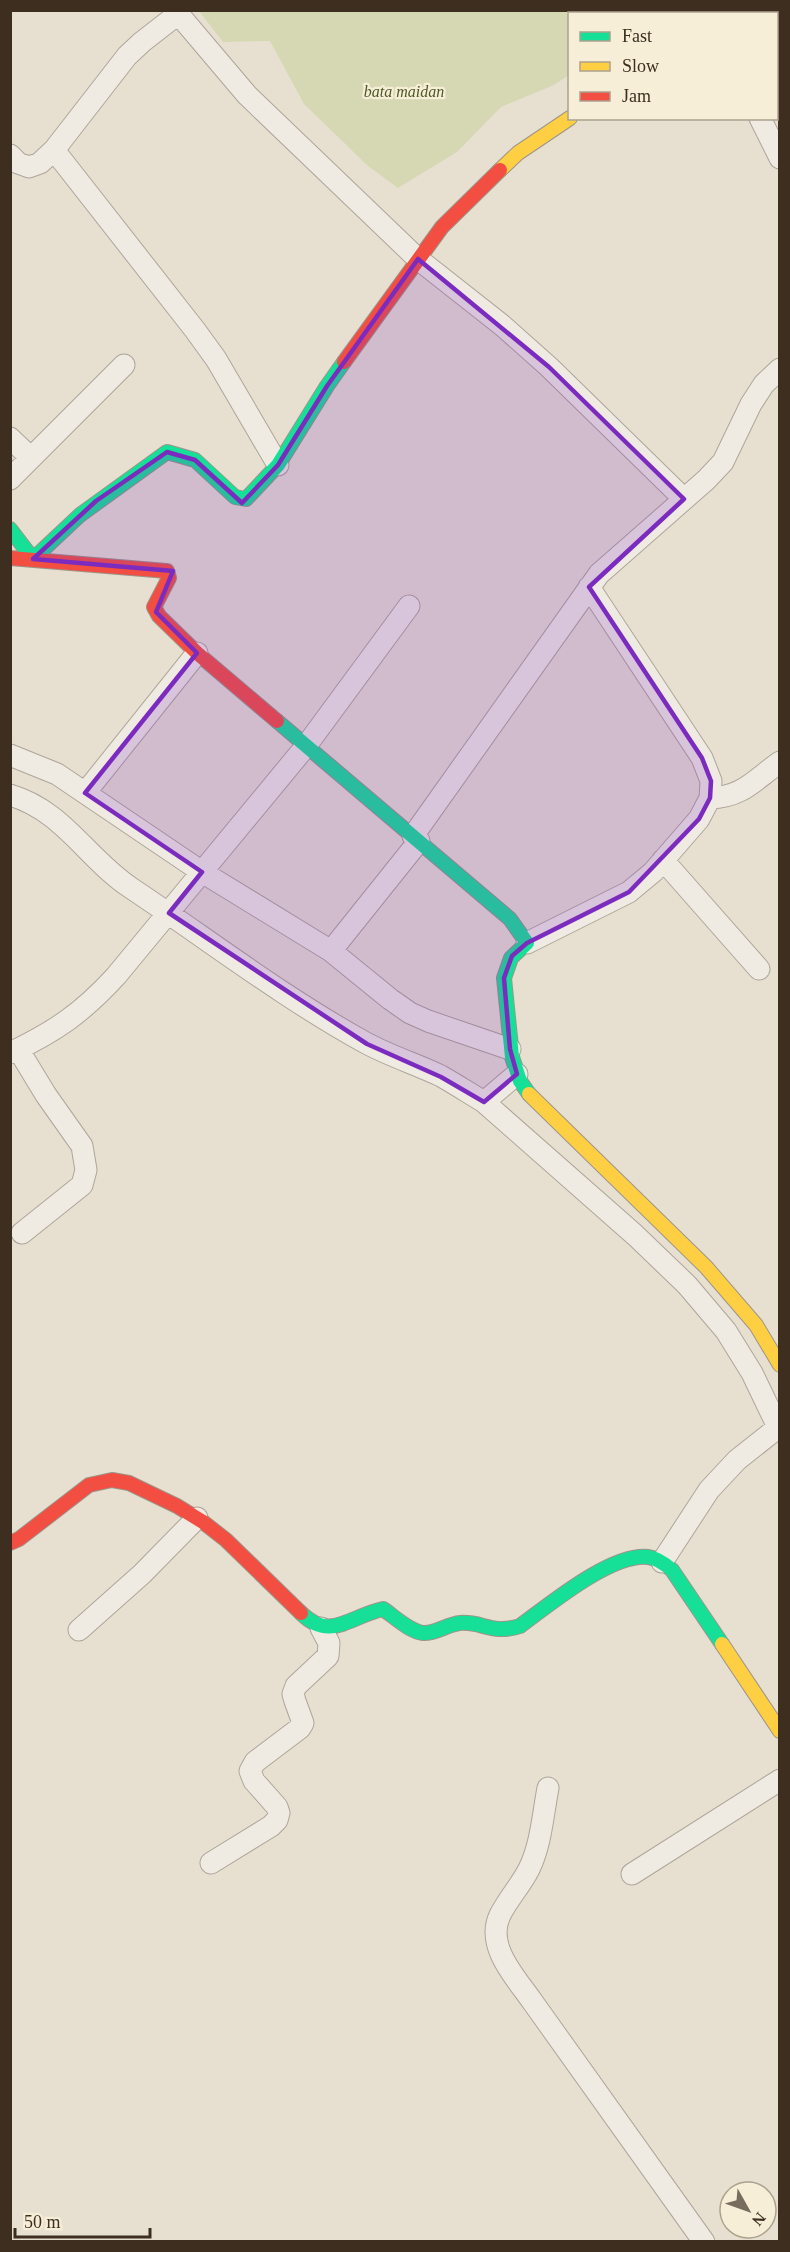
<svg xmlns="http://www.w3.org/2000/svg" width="790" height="2252" viewBox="0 0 790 2252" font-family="Georgia,serif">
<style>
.green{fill:#d6d7b3}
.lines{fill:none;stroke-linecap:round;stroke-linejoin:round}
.street-casing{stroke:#ada599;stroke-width:23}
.fast-casing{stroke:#9c958a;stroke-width:16}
.slow-casing{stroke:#9c958a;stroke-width:16}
.jam-casing{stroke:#9c958a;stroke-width:16}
.street{stroke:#efebe3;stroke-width:21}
.fast{stroke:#16e098;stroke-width:14}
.slow{stroke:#ffcf43;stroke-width:14}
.jam{stroke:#f24e42;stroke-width:14}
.marked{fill:#7b2cbf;fill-opacity:0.2;stroke:#7b2cbf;stroke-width:4.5;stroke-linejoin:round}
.labels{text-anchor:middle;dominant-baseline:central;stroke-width:4.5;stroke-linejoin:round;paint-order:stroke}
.park-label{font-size:16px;font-style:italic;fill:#4d5a26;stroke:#f7eed8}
</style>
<rect width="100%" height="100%" fill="#e7e0d1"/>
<path class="green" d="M199,11H566L569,19V75L554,85L501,107L457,152L398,188L368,166L304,104L270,41L223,42Z"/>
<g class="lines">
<g class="street-casing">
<path id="street" d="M175,10L247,95L418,259L503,326L549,367L684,499
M740,10L743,14
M776,46L780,49
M760,118L780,158
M54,150L195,330L216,359L278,465
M10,155L18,163L29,167L40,163L54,150L127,56L142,42L178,14
M10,438L31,458
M10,479L124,365
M10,755L57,774L202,872L331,951L390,999L410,1013L428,1021L510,1049
M85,793L197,653
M10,795C64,811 86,858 131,888C209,940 284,998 366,1043C390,1056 416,1064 441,1076C455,1084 469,1093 484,1102L517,1074
M710,798C743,797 754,780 780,762
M413,836L599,574L706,480L723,462L751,404L764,384L780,369
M663,860L759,969
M527,943L629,892L653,872L699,819L710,798L711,781L702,758L589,587
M331,951L419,841
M18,1049L46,1095L82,1146L86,1170L82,1185L22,1233
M10,1053C56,1031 82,1013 116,976L306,746L409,606
M484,1102L635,1235L687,1285L726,1331L752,1373L778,1427
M662,1562L709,1490L737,1460L780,1426
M79,1630L142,1574L197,1518
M548,1788C543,1814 541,1845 529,1869C521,1885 508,1899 500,1915C485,1946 516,1978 532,2001L704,2242
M211,1863L271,1826L277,1820L279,1813L277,1807L254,1781L250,1771L255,1762L300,1728L303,1723L295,1701L293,1694L296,1686L328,1656L329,1643L321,1628
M632,1874L780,1780"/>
</g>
<g class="fast-casing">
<path id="fast" d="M10,529L33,559L80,515L167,452L195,460L235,497L246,499L278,465L327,386L344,362
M277,721L510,919L527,943L511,958L504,978L512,1057L520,1081L529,1094
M301,1613C330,1642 350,1616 383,1609C395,1617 409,1631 423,1633C435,1634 448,1624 460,1623C482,1621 492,1635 520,1626C549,1605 611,1553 648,1557C657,1558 665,1564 672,1570L722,1644"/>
</g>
<g class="slow-casing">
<path id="slow" d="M500,170L518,153L570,118
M529,1094L706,1267L756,1325L780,1365
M722,1644L780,1731"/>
</g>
<g class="jam-casing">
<path id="jam" d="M344,362L442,227L500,170
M10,558L167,571L169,578L154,607L159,616L197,653L277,721
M10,1543L19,1539L89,1485L112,1480L129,1483L177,1506L203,1522L226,1540L301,1613"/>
</g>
<use href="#street" class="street"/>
<use href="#fast" class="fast"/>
<use href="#slow" class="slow"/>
<use href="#jam" class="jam"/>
</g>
<path class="marked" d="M418,259L549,367L684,499L589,587L702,758L711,781L710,798L699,819L629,892L527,943L512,956L504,978L510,1049L517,1074L484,1102L441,1077L367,1044L169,913L202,872L85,793L197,653L156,612L173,571L33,559L96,501L167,452L195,460L242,503L278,465L327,386Z"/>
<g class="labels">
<g class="park-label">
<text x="404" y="91">bata maidan</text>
</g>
</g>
<rect width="790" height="2252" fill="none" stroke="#3d2e20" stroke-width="24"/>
<rect x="568" y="12" width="210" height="108" fill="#f7eed8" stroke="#ada18e" stroke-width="1.5"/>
<rect x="580" y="32" width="30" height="9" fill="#16e098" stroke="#ada18e" stroke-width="1.5"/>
<text x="622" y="42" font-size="18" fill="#3d2e20">Fast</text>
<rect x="580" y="62" width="30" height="9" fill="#ffcf43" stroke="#ada18e" stroke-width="1.5"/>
<text x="622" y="72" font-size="18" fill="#3d2e20">Slow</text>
<rect x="580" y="92" width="30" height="9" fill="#f24e42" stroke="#ada18e" stroke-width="1.5"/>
<text x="622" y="102" font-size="18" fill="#3d2e20">Jam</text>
<g transform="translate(748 2210) rotate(130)"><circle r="28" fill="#f7eed8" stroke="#ada18e" stroke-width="1.5"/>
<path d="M0-4.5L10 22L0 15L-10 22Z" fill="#786c5e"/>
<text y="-9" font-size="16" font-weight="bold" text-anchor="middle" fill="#3d2e20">N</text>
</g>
<path d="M15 2228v9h135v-9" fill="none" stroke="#3d2e20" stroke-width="3"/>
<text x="24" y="2228" font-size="18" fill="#3d2e20" stroke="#f7eed8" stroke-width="4.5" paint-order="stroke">50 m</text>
</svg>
